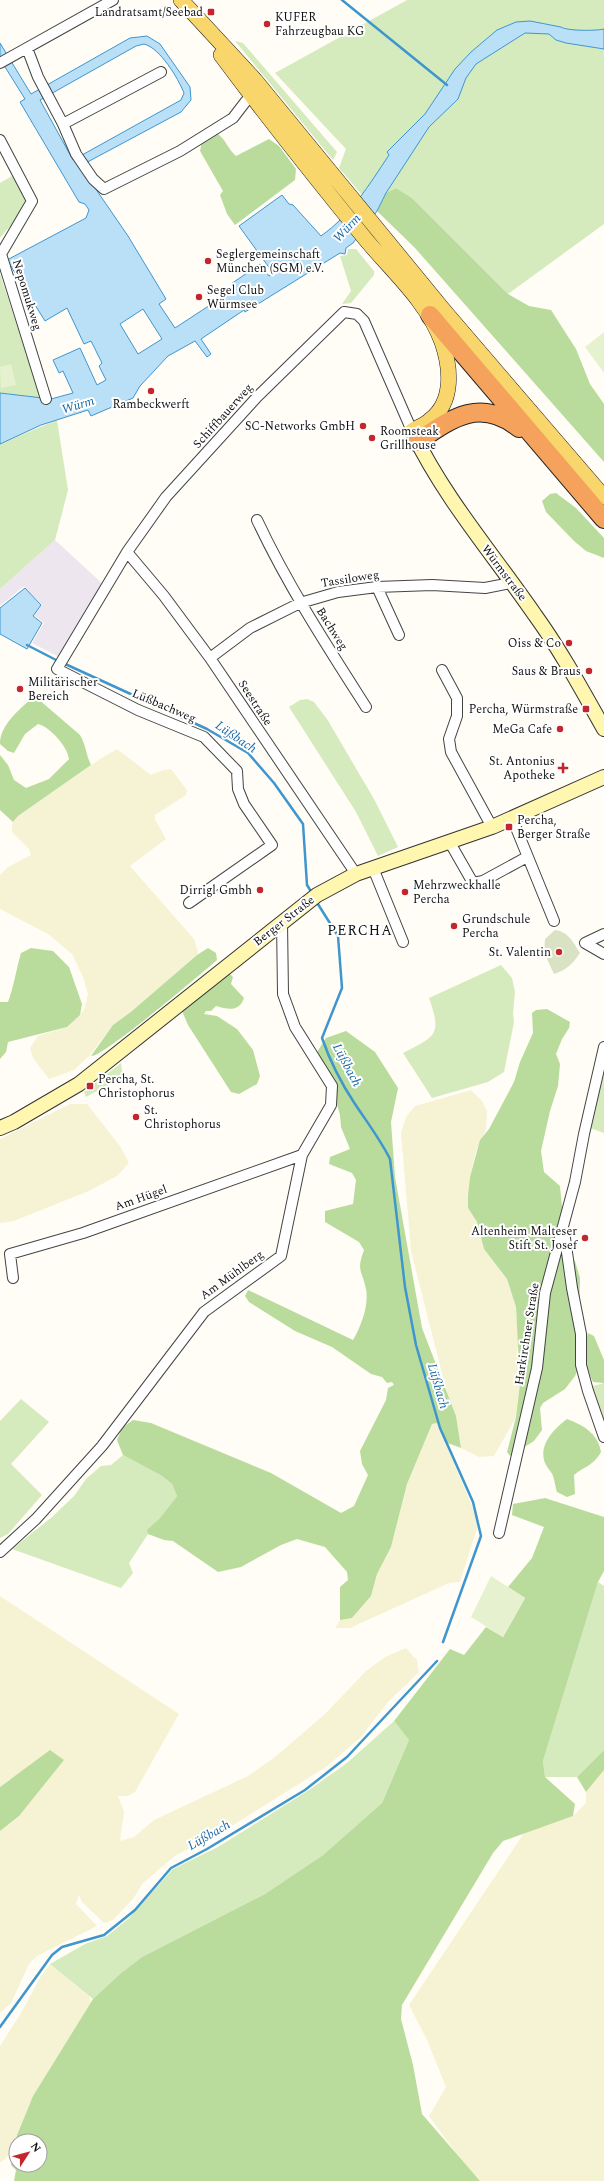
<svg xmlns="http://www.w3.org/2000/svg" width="604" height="2181" viewBox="0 0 604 2181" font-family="Spectral,serif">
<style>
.industrial{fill:#eee6ef}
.farmland{fill:#f6f3d4}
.green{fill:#d5ebbd}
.forest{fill:#b9dc9c}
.cemetery{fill:#d9e3c4}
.pitch{fill:#e6f2cf}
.water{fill:#b9e0f7;stroke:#3f96cf;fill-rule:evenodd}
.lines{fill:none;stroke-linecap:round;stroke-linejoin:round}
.stream{stroke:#3f96cf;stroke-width:2.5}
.street-casing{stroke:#444;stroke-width:12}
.secondary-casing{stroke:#333;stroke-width:16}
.primary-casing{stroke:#222;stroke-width:16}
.highway-casing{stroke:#222;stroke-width:20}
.street{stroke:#fff;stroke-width:10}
.secondary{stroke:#fff6b0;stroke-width:14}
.primary{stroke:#f9d66b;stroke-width:15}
.highway{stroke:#f5a25d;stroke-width:18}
.poi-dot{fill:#c4262e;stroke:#fff;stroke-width:1.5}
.labels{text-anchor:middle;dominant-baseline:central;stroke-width:4;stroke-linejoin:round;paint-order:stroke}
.poi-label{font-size:12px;fill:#111;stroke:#fff;text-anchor:end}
.street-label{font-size:12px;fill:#111;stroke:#fff}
.water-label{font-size:13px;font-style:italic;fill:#1768a6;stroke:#fff}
.quarter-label{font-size:14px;letter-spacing:1px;fill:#111;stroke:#fff}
</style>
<rect width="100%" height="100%" fill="#fffdf5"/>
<path class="industrial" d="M55,540L105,586L59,657L32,643L44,623L34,615L42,605L24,586L0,606V589Z"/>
<path class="farmland" d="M117,749L151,775L163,770L171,769L187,790L186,795L155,815V819L166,839L130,866L194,939L198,952L197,955L132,1011L113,1025L90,1055L74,1070L49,1079L33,1058L30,1048L38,1036L67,1027L84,1010L88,994L83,977L72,954L48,934L0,909V875L8,867L31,855L29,849L12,832V824L18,816L100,759Z
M471,1090L482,1101L487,1111L486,1130L476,1151L470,1177L468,1208L477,1222L484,1249L507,1279L516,1307V1316L519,1339L517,1354L520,1364V1384L516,1417L494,1456L479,1457L461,1448L456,1416L448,1397L411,1251L401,1133L406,1117L415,1106Z
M70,1104H87L120,1146L129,1163L117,1176L89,1191L14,1221L0,1223V1139Z
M437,1423L479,1523L460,1582L449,1583L350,1628H335L340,1620L352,1618L371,1596L377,1574L391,1547L407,1484L432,1424Z
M0,1596L179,1714L135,1792L128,1796H118L124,1812L120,1841L134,1837L154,1820L248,1776L275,1757L325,1714L366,1671L385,1657L406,1648L417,1660L419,1672L388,1702L360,1738L326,1767L219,1834L176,1855L143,1883L133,1899L113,1920L104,1923L82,1902L79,1895L76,1904L97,1926L37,1956L29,1964L11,2003L0,2013V1831L19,1816L11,1778L0,1787Z
M604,1770V2181H480L466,2167L429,2116L446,2087L427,2040L409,2005L524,1833L573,1816L586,1803V1792Z
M50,1964L89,1996L91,2002L33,2096L8,2156L0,2163V2046L21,2013L41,1976Z"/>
<path class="green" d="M407,0H604V224L508,294L412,198L396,188L386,193L374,178L362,195L339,168L346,149L275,73Z
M235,41L243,43L337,152L333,160Z
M14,175L28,201L22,212L0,238V183Z
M348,249H356L374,271V275L351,303L342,304L351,291L340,256L347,255Z
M0,274L41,398L0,393Z
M57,420L68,490L55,540L0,589V444Z
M307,699L314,702L327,719L374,799L398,847L378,856L356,812L289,707L300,700Z
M501,965L512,978L515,992L513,1013L514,1022L504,1072L488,1082L432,1098L403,1053C436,1036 442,1035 429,998Z
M121,1063L123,1077L86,1097L84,1092Z
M604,1070V1133L590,1128Z
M604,1383V1437L590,1387Z
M21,1399L49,1422L11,1464L42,1495L8,1534L0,1538V1421Z
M123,1455L162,1476L172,1484L177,1496L160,1518L148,1530V1534L129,1563L133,1573L121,1588L12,1549L52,1517L74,1496L86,1479L101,1466L111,1465Z
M598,1582L604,1586V1750L577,1777H545L543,1761Z
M394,1721L409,1740L382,1803L323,1855L265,1894L142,1957L121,1973L93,1999L50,1964L85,1944L107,1936L128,1919L173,1869L218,1847L309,1790L347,1763Z"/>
<path class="forest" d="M218,134C226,140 228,149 236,156L269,139L279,146L296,169L295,180L235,225L227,214L220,195L223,191L200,151L202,141L209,136Z
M396,188L412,198L508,294L529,306L551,310L576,349L590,384L604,404V462L415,248L377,211L386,193Z
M556,493L576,508L604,538V558L586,551L574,541L546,512L542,501L550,494Z
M32,698H37L80,735C86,745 86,755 91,765L18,816L13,822L0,810V755L8,765L14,780L26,788L49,779L69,759C68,747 50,727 38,724L25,734L14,753L8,751L0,744C0,725 19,710 32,698Z
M31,948L53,951L69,967L82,1004L80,1015L67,1027L8,1042L6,1052L0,1059V1002H8C14,986 16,970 21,953Z
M208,948L216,953L217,960C202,973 102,1058 91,1056L113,1025L132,1011L197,955Z
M229,973L233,977L231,984L244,998C239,1013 227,1009 216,1006L211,1011H206L204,1014L217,1016L237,1029L253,1050L260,1076L257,1084L239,1094L231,1092L188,1025L182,1011Z
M547,1009L570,1022L569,1028L562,1039L556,1054L560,1064L558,1086L550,1111L541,1151L544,1172L560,1186L566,1248L575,1261L580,1278L579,1323L581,1362L575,1376L565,1389L543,1403L540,1408L542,1430L534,1441L510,1456L507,1452L516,1417L520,1384L516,1307L507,1279L484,1249L477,1222L468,1208V1195L470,1177L480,1140L489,1129L514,1082L520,1062L533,1033L532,1013L536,1010Z
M346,1031L375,1052L398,1088L391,1122L395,1177L422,1328L456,1416L461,1448L445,1442L437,1423L432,1424L407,1484L391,1547L377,1574L371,1596L352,1618L340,1620V1587L348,1580L347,1572L325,1547L297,1539L281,1545L241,1567L218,1572L173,1541L164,1540L148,1534L147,1530L160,1518L177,1496L172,1484L162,1476L123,1455L117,1440L122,1428L133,1420L151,1423L271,1473L341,1513L354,1506L368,1475L362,1464L360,1451L386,1400L388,1388L394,1385L392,1382L387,1383L382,1377L371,1374L332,1347L295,1331L249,1302L245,1296L248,1290L353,1340C361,1326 369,1306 366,1289C362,1269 356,1272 364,1250L359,1242L325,1222V1211L353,1204L356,1180L352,1173L329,1164L330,1157L350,1149L341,1127L340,1115L328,1073L317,1052L326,1038Z
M588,1333L594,1336L604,1360V1383L593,1382C586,1368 582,1348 588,1333Z
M567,1419C583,1425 598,1433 601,1452C593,1466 585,1466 574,1475L575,1494L567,1497L557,1492C555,1487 555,1481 553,1476C552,1472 547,1468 545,1463C538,1445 554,1429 567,1419Z
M545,1498L604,1517V1571L598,1582L543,1761L545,1777L575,1804L573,1816L503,1841L493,1853L402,2005L401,2019L413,2065L422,2114L480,2181H14L16,2170L11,2165L16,2142V2165H40V2141H16L17,2135L33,2096L93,1999L121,1973L142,1957L265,1894L323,1855L382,1803L409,1740L394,1721L450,1649L464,1655L486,1627L503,1637L525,1598L508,1587L532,1558L544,1527L512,1515L513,1504Z
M50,1750L64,1760L19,1816L0,1831V1787Z
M604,1750V1770L586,1792L577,1777Z"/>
<path class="cemetery" d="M555,930C569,932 573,942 580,953C573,963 567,970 554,974C548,961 543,953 545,939Z"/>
<path class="pitch" d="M604,332V373L585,347Z
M11,364L16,385L1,388L0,367Z
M491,1576L525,1598L503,1637L471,1617Z"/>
<path class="water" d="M530,21L561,27C567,31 596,31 604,29V49L566,43L556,40L549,34L525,33L476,64L466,78L458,99L429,127L386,193L377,211L353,243L346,248L345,254L340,253L245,312L244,310L201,339L211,354L207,357L195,341L168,356L140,386L133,398L91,416L88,410L41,425L0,444V393L51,399L73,393L63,371L59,373L53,360L80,348L97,385L106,380L99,366L102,363L91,341L84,344L67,308L45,321L7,260L86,218L89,210L85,204L79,202L20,102L25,99L0,59V43L31,94L130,38L147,36L160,44L190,87L191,100L181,112L80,166L128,236L166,299L159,304L175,328L233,290L231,284L260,264L269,276L273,273L239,226L282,195L289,204L293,205L321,236C351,215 369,185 389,155L387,152L425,114L455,69L471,52L497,30L516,22ZM144,44C160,48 178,78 184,93L181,100L73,160L40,100L136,46ZM143,309L162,339L138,354L120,324Z
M25,588L41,605L33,616L42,623L27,649L0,634V608Z"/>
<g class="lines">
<path class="stream" d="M342,0L447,85
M27,645L58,661
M63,663L207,729L248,753L274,783L303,824L307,885L312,893
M316,901L338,936L342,988L322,1038C330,1061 341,1083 355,1104C367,1122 380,1139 390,1159L405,1287L416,1345L440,1428L473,1502L481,1536L443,1642
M0,2027L52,1955L62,1947L104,1935L135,1910L171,1868L207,1849L305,1790L347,1757L437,1661"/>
<g class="street-casing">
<path id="street" d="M27,48L38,77L63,124L76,154L93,179L104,189L180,151L233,118L246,101
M0,63L113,0
M63,124L161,72
M0,140L32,201L1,254L46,399
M257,520C288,586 327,646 366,707
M127,552L164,596L210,658L356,874
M377,587L399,635
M210,658L250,628L300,603L338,592L377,587L432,585L485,588L511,583
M442,670L457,698V716L449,739L451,752L492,827
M512,818L554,921
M449,841L473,883L483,881L527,857
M373,868L403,942
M189,903L272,845L244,804L238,789L237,771L204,737L138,710L57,669L127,552L166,497L257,397L344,312L357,314L364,321L412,431
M585,943L604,954
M585,943L604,934
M564,1231L572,1288L581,1334V1365L588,1391L604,1437
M13,1278L10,1254L83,1233L302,1155
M499,1533L537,1368L545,1293L575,1182L584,1134L604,1047
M0,1552L36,1519L102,1446L204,1312L281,1256L302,1155L331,1105L332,1086L295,1027L283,994L282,922"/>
</g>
<g class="secondary-casing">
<path id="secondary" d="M413,433C445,499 493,554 535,615C561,651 582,690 604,729
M0,1128L14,1122L79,1084L317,895L356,874L492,827L604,777"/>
</g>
<g class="primary-casing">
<path id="primary" d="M181,0L255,80L446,313L604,497
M221,55C268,118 317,180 367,241C393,272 428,303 442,342C451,368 454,402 430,420C425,425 418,427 412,431"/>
</g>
<g class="highway-casing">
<path id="highway" d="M430,315L604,519
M417,442C452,418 480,397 519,428"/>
</g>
<use href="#street" class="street"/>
<use href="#secondary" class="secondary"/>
<use href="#primary" class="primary"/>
<use href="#highway" class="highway"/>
</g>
<g class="poi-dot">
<rect x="207" y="8" width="8" height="8" rx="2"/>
<circle cx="267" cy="24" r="4"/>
<circle cx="208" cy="261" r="4"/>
<circle cx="199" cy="297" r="4"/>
<circle cx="151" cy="391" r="4"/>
<circle cx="363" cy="426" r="4"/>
<circle cx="372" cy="438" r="4"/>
<circle cx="569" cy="643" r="4"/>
<circle cx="589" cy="671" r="4"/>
<circle cx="20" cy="689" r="4"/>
<rect x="582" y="705" width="8" height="8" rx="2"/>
<circle cx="560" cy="729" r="4"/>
<path d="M561 762h4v4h4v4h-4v4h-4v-4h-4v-4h4z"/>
<rect x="505" y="823" width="8" height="8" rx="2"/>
<circle cx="260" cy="890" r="4"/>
<circle cx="405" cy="892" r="4"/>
<circle cx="454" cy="926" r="4"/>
<circle cx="559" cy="952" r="4"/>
<rect x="86" y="1082" width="8" height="8" rx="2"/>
<circle cx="136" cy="1117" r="4"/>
<circle cx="585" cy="1238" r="4"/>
</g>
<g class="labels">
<g class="poi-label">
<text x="203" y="12">Landratsamt/Seebad</text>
<text x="275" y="17" text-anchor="start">KUFER<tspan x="275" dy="14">Fahrzeugbau KG</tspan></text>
<text x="216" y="254" text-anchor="start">Seglergemeinschaft<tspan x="216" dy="14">München (SGM) e.V.</tspan></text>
<text x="207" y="290" text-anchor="start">Segel Club<tspan x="207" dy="14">Würmsee</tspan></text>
<text x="151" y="404" text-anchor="middle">Rambeckwerft</text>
<text x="355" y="426">SC-Networks GmbH</text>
<text x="380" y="431" text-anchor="start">Roomsteak<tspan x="380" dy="14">Grillhouse</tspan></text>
<text x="561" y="643">Oiss &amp; Co</text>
<text x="581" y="671">Saus &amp; Braus</text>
<text x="28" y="682" text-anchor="start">Militärischer<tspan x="28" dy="14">Bereich</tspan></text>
<text x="578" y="709">Percha, Würmstraße</text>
<text x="552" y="729">MeGa Cafe</text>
<text x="555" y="761">St. Antonius<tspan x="555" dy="14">Apotheke</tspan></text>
<text x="517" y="820" text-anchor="start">Percha,<tspan x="517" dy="14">Berger Straße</tspan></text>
<text x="413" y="885" text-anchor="start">Mehrzweckhalle<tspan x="413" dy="14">Percha</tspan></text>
<text x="252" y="890">Dirrigl Gmbh</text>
<text x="462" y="919" text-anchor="start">Grundschule<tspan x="462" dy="14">Percha</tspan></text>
<text x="551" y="952">St. Valentin</text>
<text x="98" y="1079" text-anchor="start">Percha, St.<tspan x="98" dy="14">Christophorus</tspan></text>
<text x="144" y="1110" text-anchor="start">St.<tspan x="144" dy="14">Christophorus</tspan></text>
<text x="577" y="1231">Altenheim Malteser<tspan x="577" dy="14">Stift St. Josef</tspan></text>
</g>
<g class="street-label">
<text transform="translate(27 295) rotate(73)">Nepomukweg</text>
<text transform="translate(223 416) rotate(-48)">Schiffbauerweg</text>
<text transform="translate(504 573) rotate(53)">Würmstraße</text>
<text transform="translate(350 579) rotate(-9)">Tassiloweg</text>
<text transform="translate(332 629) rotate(58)">Bachweg</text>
<text transform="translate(255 703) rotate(57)">Seestraße</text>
<text transform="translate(164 706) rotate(23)">Lüßbachweg</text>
<text transform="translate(284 921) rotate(-38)">Berger Straße</text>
<text transform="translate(141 1198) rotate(-20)">Am Hügel</text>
<text transform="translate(232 1275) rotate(-36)">Am Mühlberg</text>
<text transform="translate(527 1334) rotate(-81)">Harkirchner Straße</text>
</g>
<g class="water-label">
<text transform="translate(347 228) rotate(-47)">Würm</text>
<text transform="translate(78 405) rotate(-17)">Würm</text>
<text transform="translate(236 737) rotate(34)">Lüßbach</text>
<text transform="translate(347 1065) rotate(62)">Lüßbach</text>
<text transform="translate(438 1386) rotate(74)">Lüßbach</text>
<text transform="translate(209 1835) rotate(-30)">Lüßbach</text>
</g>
<g class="quarter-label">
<text x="360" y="930">PERCHA</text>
</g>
</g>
<g transform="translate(28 2153) rotate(54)"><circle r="19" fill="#ffffff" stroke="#a0a0a0"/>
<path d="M0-3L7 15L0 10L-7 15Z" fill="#c4262e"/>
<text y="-6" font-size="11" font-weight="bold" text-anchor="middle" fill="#111111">N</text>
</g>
</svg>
